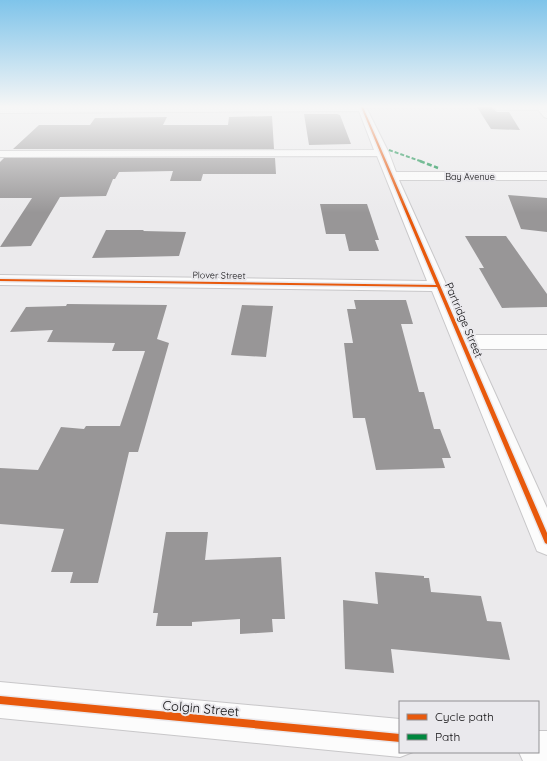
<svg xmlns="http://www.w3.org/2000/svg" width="547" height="761" viewBox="0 0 547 761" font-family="Quicksand,sans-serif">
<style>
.building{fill:#989697}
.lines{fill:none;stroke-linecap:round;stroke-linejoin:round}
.minor-casing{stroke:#c8c7c9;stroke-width:2}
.secondary-casing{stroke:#c8c7c9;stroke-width:2}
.minor{fill:#fcfcfc;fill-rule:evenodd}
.secondary{fill:#fcfcfc;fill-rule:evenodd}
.quiet-far1{stroke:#00873e;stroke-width:2;stroke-dasharray:4 2;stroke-linecap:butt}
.quiet{stroke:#00873e;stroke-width:2.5;stroke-dasharray:5 2.5;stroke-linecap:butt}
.cycleway-casing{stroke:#eae9ed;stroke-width:3}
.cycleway{fill:#e8590c;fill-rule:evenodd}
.labels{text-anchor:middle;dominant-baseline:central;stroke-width:4;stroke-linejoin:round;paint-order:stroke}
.far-street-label{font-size:9px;fill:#0c0b0d;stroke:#eae9ed}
.street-label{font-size:11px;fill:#0c0b0d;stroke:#eae9ed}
.near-street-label{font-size:13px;fill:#0c0b0d;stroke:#eae9ed}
</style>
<rect width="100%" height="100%" fill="#ebeaec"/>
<path class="building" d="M477,107H491L497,112H509L520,130L491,129Z
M304,114H337L340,115L351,144L309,145Z
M272,116L274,149H13L39,125H90L95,118H101L167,117L163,125H228L229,117Z
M4,158H275L276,174H203L201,181H170L173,171L119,172L115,179H113L106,196L60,197L31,246L0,247L32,198H0V162Z
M508,195L547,198V232L521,229Z
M320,204H367L379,240H375L379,251H349L345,234H326Z
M106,230H144L143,231L186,232L179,256L92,258Z
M465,236H506L547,294V307L502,308L479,268H484Z
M354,300H406L413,324H401L419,392H424L434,429H440L451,458H442L445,468L376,470L365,418H353L344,343H353L347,309H356Z
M67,304L167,305L157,339L169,343L138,452H129L98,583H70L73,572H51L64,529L0,524V468L38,470L61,427L84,429L86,426H120L145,351H112L115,343L47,342L53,330L10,332L26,307L66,306Z
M242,305L273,306L266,357L231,355Z
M166,532H208L205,560L281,557L285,619H272L273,632L240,634V619L192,622V626H156L158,613H153Z
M375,572L424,576V578H429L431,592L481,596L487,621L501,622L510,660L391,649L394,673L345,669L343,600L378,604Z"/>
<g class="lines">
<g class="minor-casing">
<path id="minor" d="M0,107H366L389,153L396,172H547V180H399L469,335H547V349H475L547,508V555L537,551L432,291L0,285V275L427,281L377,156L0,157V151L374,150L359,111L0,113Z
M492,107H547V110H497Z
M0,682L400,719V752H413L400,757L0,718Z
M538,731H547V761H523L519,752H538Z"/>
</g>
<g class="secondary-casing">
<path id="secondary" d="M536,107H546L547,108V118L544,117Z"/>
</g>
<use href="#minor" class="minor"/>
<use href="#secondary" class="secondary"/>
<path class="quiet-far1" d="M389,150L423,162"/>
<path class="quiet" d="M420,161L438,168"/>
<g class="cycleway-casing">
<path id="cycleway" d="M361,107H363L547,533V544L545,543L437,287L0,281V279L436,285Z
M0,696L400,734V742L0,704Z"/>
</g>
<use href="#cycleway" class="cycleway"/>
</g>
<linearGradient id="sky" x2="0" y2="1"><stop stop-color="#7fc4ea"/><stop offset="0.5" stop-color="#f6f6f6"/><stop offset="1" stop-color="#f6f6f6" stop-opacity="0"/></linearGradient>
<rect width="547" height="213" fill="url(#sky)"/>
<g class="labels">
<g class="far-street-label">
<text x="470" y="176">Bay Avenue</text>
<text transform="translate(219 275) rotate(1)">Plover Street</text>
</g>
<g class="street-label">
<text transform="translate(464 320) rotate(67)">Partridge Street</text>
</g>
<g class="near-street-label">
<text transform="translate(201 708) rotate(5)">Colgin Street</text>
</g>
</g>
<rect x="399" y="701" width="140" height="52" fill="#eae9ed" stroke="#919093"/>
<rect x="407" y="714" width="20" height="6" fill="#e8590c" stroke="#919093"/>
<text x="435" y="721" font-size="12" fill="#0c0b0d">Cycle path</text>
<rect x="407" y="734" width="20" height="6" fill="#00873e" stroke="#919093"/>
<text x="435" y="741" font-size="12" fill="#0c0b0d">Path</text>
</svg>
